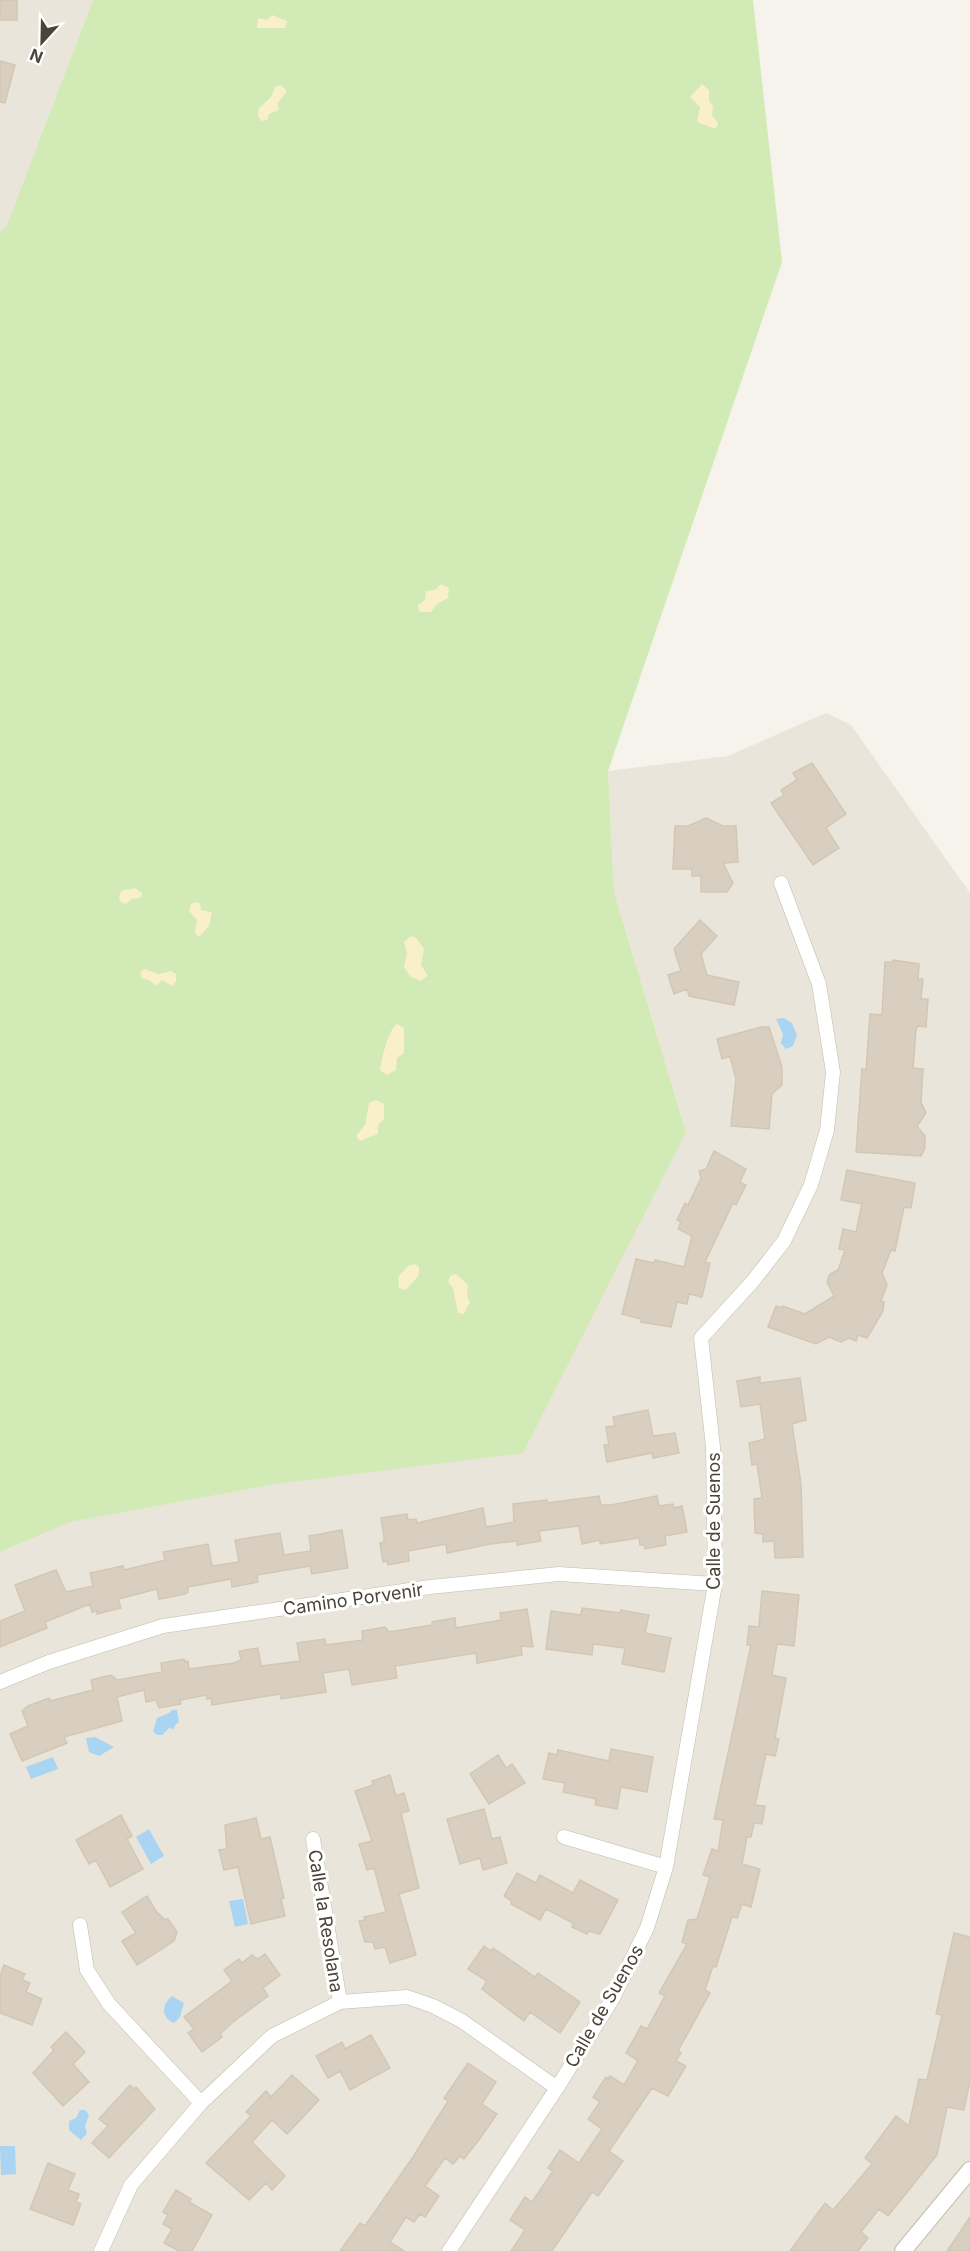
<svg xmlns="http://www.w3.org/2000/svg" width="970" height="2251" viewBox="0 0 970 2251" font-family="Inter,sans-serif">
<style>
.residential{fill:#eae5da}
.green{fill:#d2eab5}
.sand{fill:#f9efc9}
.water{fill:#a9d4f2}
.building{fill:#d8cfc1;stroke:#d3c7b4;stroke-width:1.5}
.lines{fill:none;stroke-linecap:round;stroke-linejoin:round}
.minor-casing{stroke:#c2bbae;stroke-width:15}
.tertiary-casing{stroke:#c2bbae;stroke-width:18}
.minor{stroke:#fff;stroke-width:14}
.tertiary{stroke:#fff;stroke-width:16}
.labels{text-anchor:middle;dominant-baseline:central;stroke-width:6;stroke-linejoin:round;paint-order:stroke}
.street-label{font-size:18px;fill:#4b4439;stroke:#fff}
</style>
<rect width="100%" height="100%" fill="#f6f3ec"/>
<path class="residential" d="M0,0H93L6,227L0,232Z
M826,713L851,725L970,893V2251H0V1552L69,1522L277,1484L686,1132L614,892L608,771L728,756Z"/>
<path class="green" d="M93,0H753L782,262L608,771L614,892L686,1132L523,1453L277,1484L70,1522L0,1552V232L6,227Z"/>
<path class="sand" d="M272,15L287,21L285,28H257L258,18L267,20Z
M702,84L709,90V101L713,107L712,115L718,123L716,129L697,122L700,107L690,97Z
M281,85L287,91L278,103L279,110L269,114L267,120L262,121L258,116L259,108L271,97L275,87Z
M441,584L449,588L448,598L437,604L431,612H420L417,606L425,600L426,591L435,590Z
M135,888L142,893V897L132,899L126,904L122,903L119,899L121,891Z
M196,902L200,903L201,910L212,912L209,926L199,937L195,933L197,920L189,911L191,904Z
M411,936L416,938L424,949L421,965L428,976L420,981L410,976L404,967L407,954L404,942Z
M144,969L159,974L171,971L176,974V981L172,986L162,980L156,986L149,980L142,978L140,972Z
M397,1024L404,1028V1053L397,1058L396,1070L387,1075L380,1070C381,1060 389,1028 397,1024Z
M376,1100L384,1104V1119L378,1125V1134L360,1141L356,1136L365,1125L369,1103Z
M415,1264L419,1267V1275L406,1290L399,1288L398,1277L408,1266Z
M456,1274L468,1285L467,1296L470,1302L464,1314L458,1313L453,1288L448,1282L450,1276Z"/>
<path class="water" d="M784,1018L792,1023L797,1035L793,1046L786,1049L781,1043L783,1034L776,1019Z
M172,1710H177L179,1722L175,1725L174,1729L169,1728L162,1735H157L153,1731L157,1718L169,1713Z
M95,1737L114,1747L99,1756L89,1752L86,1738Z
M53,1757L58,1769L31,1779L26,1767Z
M149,1829L164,1856L151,1864L136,1837Z
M243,1899L248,1924L235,1927L229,1901Z
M172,1996L184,2003L180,2017L174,2023C161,2018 161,2005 172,1996Z
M80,2110H85L89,2115L85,2126L87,2133L81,2140L69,2130V2121L76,2118Z
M0,2146H15L16,2174L1,2175Z"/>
<path class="building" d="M0,0H17V20H0Z
M0,61L15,65L5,103L0,102Z
M812,763L846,814L826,828L839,848L813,865L771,803L784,795L781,790L797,780L793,773Z
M706,818L723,826H736L738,862L723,863L733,883L727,892H701V876H692V869H673L675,826H688Z
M700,920L717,936L701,954L707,975L739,982L734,1005L689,996L687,989L674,994L668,975L681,971L674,949Z
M893,960L919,964L918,979H923L921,999H928L926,1027L918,1026L916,1029L913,1068L923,1069L921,1102L926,1113L917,1126L925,1136V1148L921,1156L856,1152L862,1069L866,1070L870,1014L882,1015L885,962H893Z
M761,1027H769L782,1067V1085L772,1094L769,1129L731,1126L736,1079L730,1056L722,1059L717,1039Z
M714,1151L746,1169L740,1182L746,1185L736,1205L733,1203L705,1262L710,1263L702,1297L689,1294L687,1304L677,1302L671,1327L641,1322V1319L622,1314L636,1259L654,1263L655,1260L684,1267L692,1236L678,1229L681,1222L677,1220L685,1203L688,1205L701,1178L699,1171L706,1169Z
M847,1170L915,1183L911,1208L904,1207L895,1251L891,1250L882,1273L887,1285L881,1301L884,1302L883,1311L867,1338L858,1335L856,1341L849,1338L841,1342L829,1337L816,1344L768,1327L776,1306L783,1308V1306L805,1314L834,1296L827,1282L830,1274L838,1270L845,1250L839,1249L843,1229L856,1232L862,1204L841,1200Z
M760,1377V1383L800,1378L806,1420L792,1424L801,1484L803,1557L775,1558L774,1541L763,1542V1534L755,1533L754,1499L762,1498L757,1464L752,1465L749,1443L765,1439L760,1404L741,1407L737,1381Z
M648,1410L653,1436L675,1433L679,1453L653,1458L652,1453L607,1462L604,1445H609L606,1427L615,1426L613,1417Z
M599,1496L601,1505H611L657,1496L659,1506L673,1504L674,1508L682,1506L687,1532L665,1536L666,1545L645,1549L644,1545H640L639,1538L600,1544V1540L582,1544L579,1526L539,1531L541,1541L517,1545V1541L490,1544L447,1553L446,1544L408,1551L409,1561L388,1565L387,1561L383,1562L380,1543L384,1542V1537L381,1518L407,1514L408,1520L416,1519L417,1523L483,1508L486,1527L514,1522L513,1504L547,1500V1503Z
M342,1530L348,1568L312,1574L310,1566L257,1575L258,1582L232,1587L231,1579L188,1587V1592L185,1594L159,1599L157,1589L118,1599L121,1608L97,1614V1611L92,1612L90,1604L45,1622L47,1628L0,1647V1621L25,1611L15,1585L56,1570L66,1592L93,1586L90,1573L123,1566L124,1570L165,1560L163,1552L208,1544L212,1566L239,1562L235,1540L280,1533L284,1555L311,1551L309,1536Z
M762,1591L799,1595L794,1646L777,1644L772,1675L786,1678L775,1738L779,1739L775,1756L766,1754L755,1805L765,1806L762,1824L754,1823L751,1837H747L742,1864L760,1869L751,1907L742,1904L737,1918L732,1917L716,1967L713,1966L705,1990L710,1993L678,2051L681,2053L676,2061L686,2066L668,2096L652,2088L609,2151L623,2161L598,2196L592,2192L552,2251H511L525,2230L510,2220L525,2197L532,2202L553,2171L548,2168L560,2150L579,2163L602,2129L588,2119L600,2102L593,2097L606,2077L608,2079L610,2076L624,2085L638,2061L626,2053L641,2026L647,2029L665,1996L659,1993L687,1944L682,1942L688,1920L697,1919L710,1877L703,1875L712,1849L718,1851L723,1820L714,1819L751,1645H747L749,1626L759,1627Z
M582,1608L620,1613L621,1610L649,1615L645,1633L671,1638L664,1672L622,1664L625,1648L593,1644L592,1655L546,1649L551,1611L581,1615Z
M527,1609L533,1647L521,1646L522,1655L477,1663L476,1653L395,1666L397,1678L352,1685L349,1669L323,1673L326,1692L281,1699L280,1694L212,1705L211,1698L207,1699L206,1695L180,1700L181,1704L159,1708L156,1700L146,1702L144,1690L117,1697L122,1721L64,1737L67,1743L22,1761L10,1734L28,1726L22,1711L28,1706L49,1698L50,1701L93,1690L91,1680L111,1675L117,1680L162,1672L161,1663L184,1659L185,1662L188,1661L189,1669L234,1663L241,1660L239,1651L258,1648L261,1666L300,1661L297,1643L325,1639L326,1645L363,1640L362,1631L385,1627L389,1632L432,1625V1622L455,1618L456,1628L501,1620L500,1613Z
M611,1749L653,1757L647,1792L621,1787L617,1809L595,1805L596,1799L563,1792L565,1783L543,1779L549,1753L557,1755L558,1750L609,1761Z
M498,1755L506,1768L512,1764L525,1783L489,1804L470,1774Z
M390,1775L396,1796L404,1793L409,1811L401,1813L419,1888L399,1894L416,1955L390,1963L385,1947L375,1949L373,1942H365L359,1921L365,1920L364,1917L386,1912L374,1868L367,1870L359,1844L372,1841L355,1791L373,1785L372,1781Z
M484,1809L492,1839L500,1837L507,1863L483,1870L480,1858L460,1864L447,1819Z
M121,1815L132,1836L127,1839L143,1869L110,1887L96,1860L89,1864L76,1840Z
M256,1818L261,1839L270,1837L284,1898L281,1899L285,1916L251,1924L238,1867L224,1870L219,1850L227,1849L225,1825Z
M517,1873L536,1883L540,1875L573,1893L580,1880L618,1900L600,1934L589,1931L587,1934L572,1927L573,1923L546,1909L540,1920L511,1904L512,1901L504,1896Z
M147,1896L156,1911L164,1919H168L177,1932L174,1941L137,1965L122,1941L136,1933L122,1912Z
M954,1933L970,1937V2080L964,2110L947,2107L937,2155L888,2216L879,2209L861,2232L868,2238L858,2251H790L825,2203L833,2210L872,2164L865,2158L896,2116L909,2126L919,2079L927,2080L942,2015L936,2014Z
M484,1946L491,1951L493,1948L535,1977L538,1973L580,2002L560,2033L530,2012L524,2021L482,1989L487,1981L468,1969Z
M265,1954L280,1975L263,1988L268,1996L233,2022L220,2034L222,2037L202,2052L188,2033L194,2029L184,2017L232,1981L224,1970L239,1959L242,1963L252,1955L258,1959Z
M4,1965L25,1974L22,1980L30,1983L26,1992L42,1999L32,2025L0,2013V1976Z
M66,2032L85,2052L73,2064L89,2082L63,2106L33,2073L54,2050L51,2047Z
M371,2035L390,2068L350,2090L340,2071L328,2078L316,2056L342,2042L345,2049Z
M468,2063L496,2082L482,2104L497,2114L481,2137L464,2159L460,2156L453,2164L445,2158L425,2186L439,2196L425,2217L420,2214L414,2222L406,2217L390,2242L404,2251H340L360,2223L365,2226L413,2157L448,2101L444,2098Z
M292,2075L319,2100L287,2134L272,2120L252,2142L285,2176L272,2190L266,2183L249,2200L206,2163L251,2116L246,2112L266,2091L271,2097Z
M130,2085L134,2089L136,2087L155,2109L109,2158L92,2143L108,2126L99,2119Z
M48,2163L75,2174L68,2190L79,2194L76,2202L81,2204L73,2225L30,2209Z
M176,2190L191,2199L189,2202L212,2215L192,2251H179L164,2243L172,2229L163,2224L168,2215L163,2212Z
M970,2217V2251H947L956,2238Z"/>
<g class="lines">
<g class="minor-casing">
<path id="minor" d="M0,1682L49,1662L163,1626L430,1587L559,1574L715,1584
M564,1837L666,1867
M313,1839L340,2002
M80,1925L87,1970L109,2004L201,2103
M101,2251L131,2185L201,2103L272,2036L340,2002L407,1997L433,2006L462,2021L557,2088
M449,2251L557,2088L613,1998L647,1928L666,1867L715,1584L713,1447L701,1338L753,1281L784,1241L811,1185L827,1130L833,1072L819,984L781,883"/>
</g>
<g class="tertiary-casing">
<path id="tertiary" d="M903,2251L970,2170"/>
</g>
<use href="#minor" class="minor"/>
<use href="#tertiary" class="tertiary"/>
</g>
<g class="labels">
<g class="street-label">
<text transform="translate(713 1521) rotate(-90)">Calle de Suenos</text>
<text transform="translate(353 1599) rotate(-8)">Camino Porvenir</text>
<text transform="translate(326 1921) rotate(81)">Calle la Resolana</text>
<text transform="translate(604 2006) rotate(-60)">Calle de Suenos</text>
</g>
</g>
<g transform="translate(42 42) rotate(202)" stroke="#ffffff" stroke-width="4.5" paint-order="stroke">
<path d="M0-4.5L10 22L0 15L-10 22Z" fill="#4b4439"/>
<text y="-9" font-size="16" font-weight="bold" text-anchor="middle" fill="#4b4439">N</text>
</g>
</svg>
